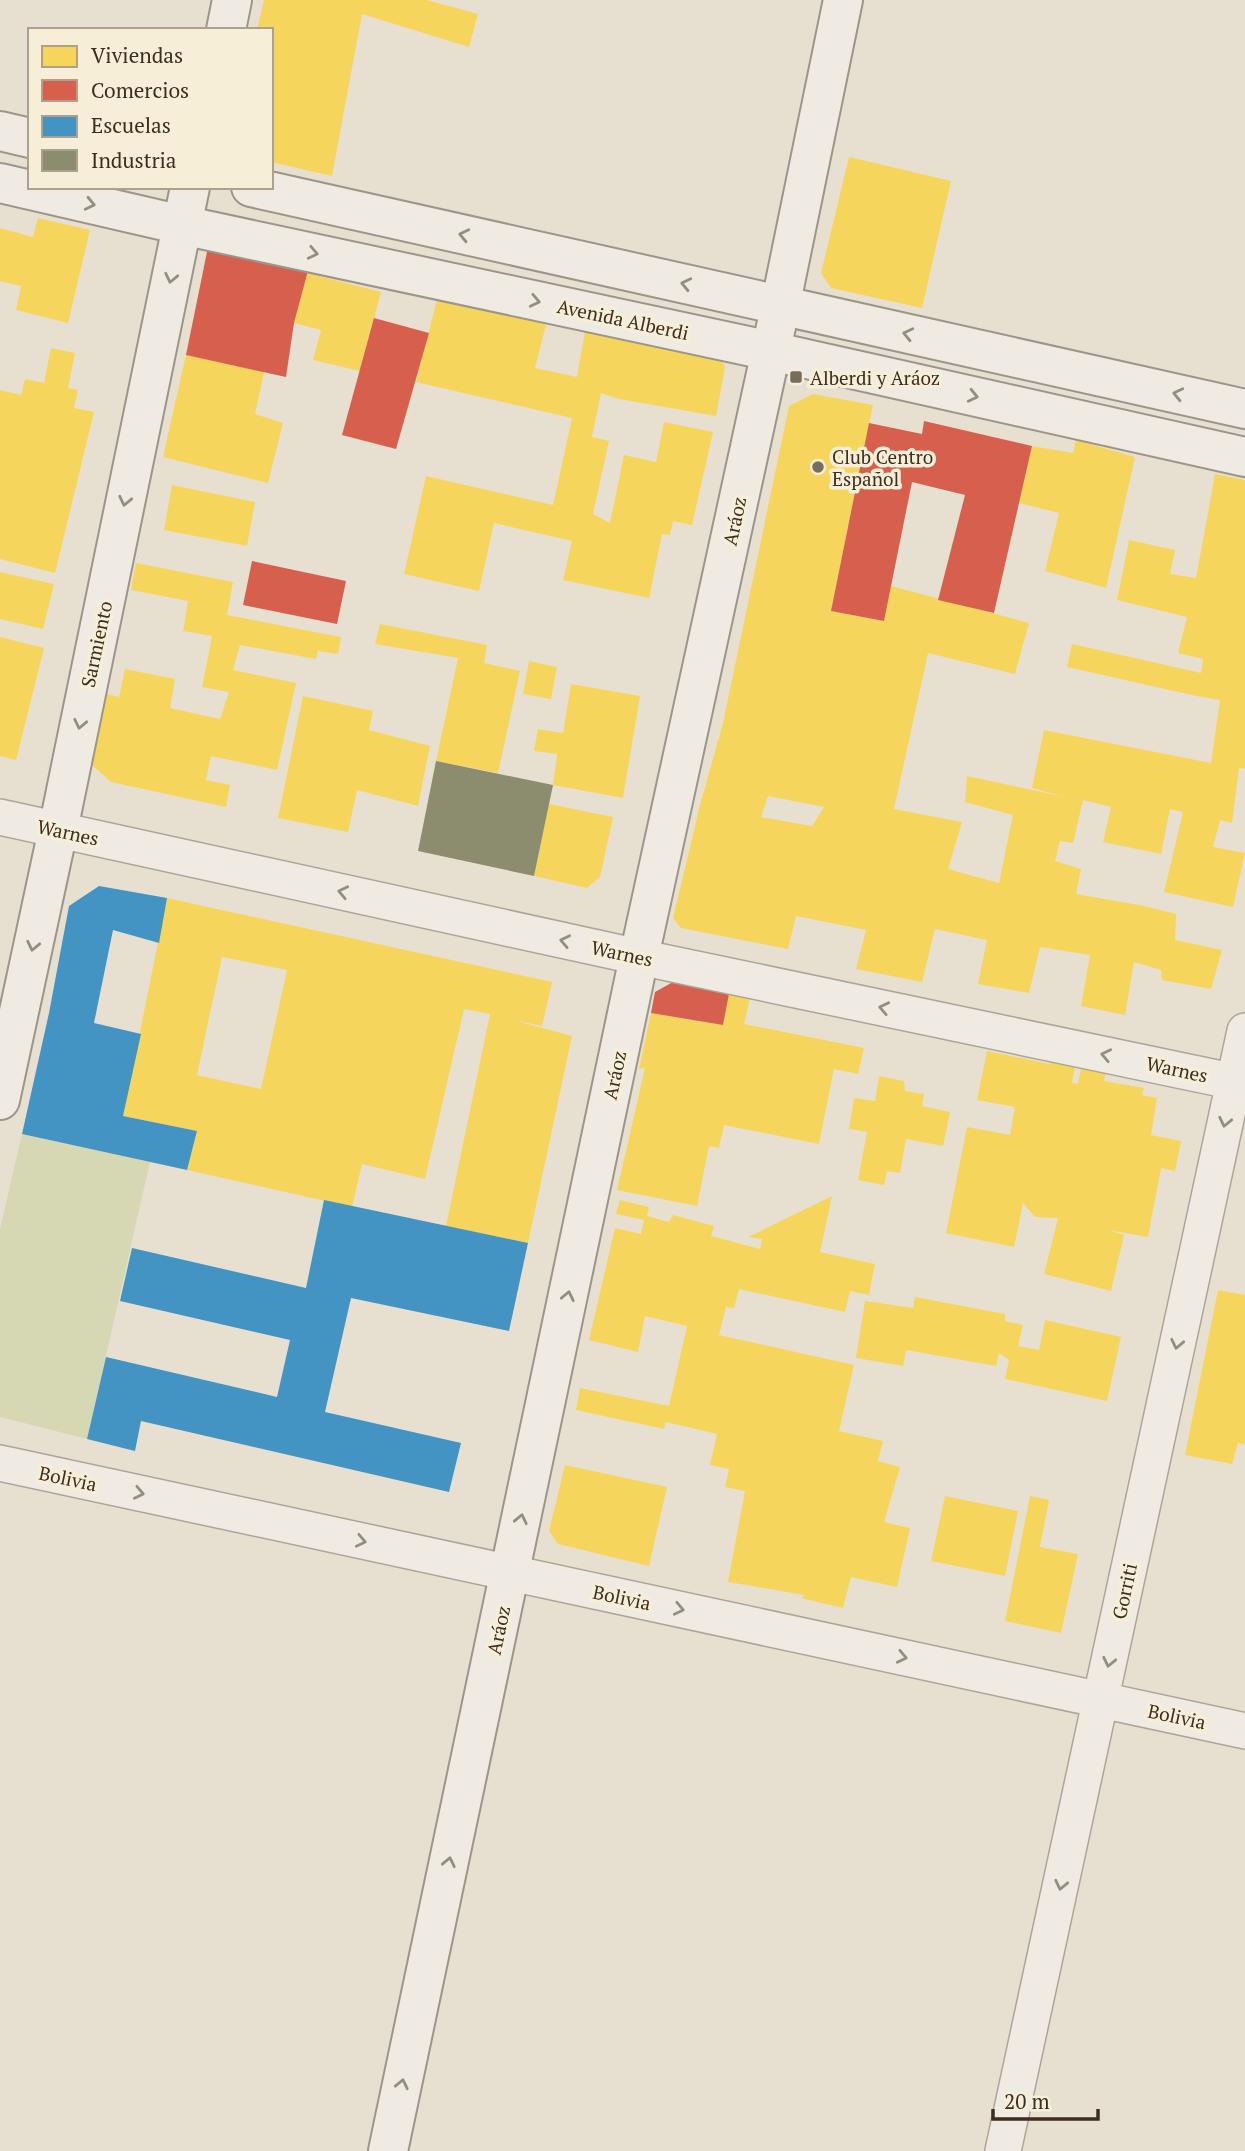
<svg xmlns="http://www.w3.org/2000/svg" width="1245" height="2151" viewBox="0 0 1245 2151" font-family="'PT Serif',serif">
<style>
.green{fill:#d6d7b3}
.homes{fill:#f6d55c;fill-rule:evenodd}
.shops{fill:#d6604d}
.schools{fill:#4393c3}
.industry{fill:#8c8c6e}
.lines{fill:none;stroke-linecap:round;stroke-linejoin:round}
.street-casing{stroke:#ada599;stroke-width:38}
.secondary-casing{stroke:#9c958a;stroke-width:42}
.street{stroke:#efebe3;stroke-width:35}
.secondary{stroke:#efebe3;stroke-width:38}
.oneway{stroke:#968c82}
.poi-dot{fill:#786c5e;stroke:#f7eed8;stroke-width:2.5}
.labels{text-anchor:middle;dominant-baseline:central;stroke-width:7;stroke-linejoin:round;paint-order:stroke}
.street-label{font-size:19px;fill:#3d2e20;stroke:#f7eed8}
.poi-label{font-size:19px;fill:#3d2e20;stroke:#f7eed8;text-anchor:start}
</style>
<rect width="100%" height="100%" fill="#e7e0d1"/>
<path class="green" d="M22,1134L150,1162L87,1439L0,1417V1229Z"/>
<path class="homes" d="M264,0H427L478,14L469,47L362,14L332,176L271,162V30H257Z
M849,157L951,181L922,308L831,288L821,273Z
M38,218L90,230L68,323L16,310L21,286L0,281V228L33,237Z
M307,273L381,292L360,371L313,360L321,330L294,323Z
M441,284L549,313L535,368L577,377L586,325L712,344L725,367L716,416L619,399L601,393L592,437L609,441L593,514L610,523L624,455L656,462L664,422L713,432L692,525L673,521L670,535L662,534L649,598L563,580L572,541L494,523L479,591L404,574L426,476L553,505L572,418L416,382Z
M51,348L75,353L68,388L78,390L74,408L94,412L55,573L0,559V390L21,395L25,379L44,383Z
M186,355L264,372L255,414L283,423L268,483L163,457Z
M813,394L873,405L831,611L884,621L891,586L1029,623L1015,674L928,653L894,809L962,822L948,869L999,883L1013,815L965,802L967,776L1065,797L1032,788L1044,730L1211,763L1220,700L1196,696L1067,667L1072,644L1201,673L1203,659L1178,653L1187,617L1117,600L1129,540L1175,550L1170,574L1196,578L1215,474L1245,480V769L1239,768L1232,823L1220,820L1213,847L1245,853L1233,907L1164,892L1183,812L1170,809L1161,854L1103,842L1111,807L1083,800L1073,843L1060,841L1055,861L1081,869L1076,894L1144,906L1176,914L1175,940L1222,950L1211,989L1162,980L1161,970L1134,962L1125,1015L1081,1006L1090,955L1040,947L1029,993L978,984L987,940L935,929L922,982L856,969L866,930L796,916L788,949L681,928L673,918L700,805L723,723L789,406ZM768,796L824,807L812,826L761,817Z
M1076,440L1135,457L1106,588L1045,571L1059,513L1019,503L1032,446L1073,453Z
M172,485L255,502L247,546L164,530Z
M136,563L233,582L227,615L341,637L338,654L318,651L316,659L240,645L233,670L296,683L277,770L211,756L206,780L230,785L226,807L111,782L92,765L107,694L119,697L125,669L175,679L170,708L220,719L229,692L202,687L212,636L183,631L188,601L131,590Z
M0,572L54,584L43,629L0,619Z
M380,624L487,645L484,663L520,671L498,773L436,761L458,658L375,644Z
M0,637L44,648L16,760L0,756Z
M529,661L557,667L551,699L523,694Z
M571,684L640,696L623,798L553,785L557,754L534,751L538,729L563,733Z
M303,696L373,711L369,730L430,746L418,806L357,790L348,832L278,818Z
M549,804L613,817L600,877L587,888L534,876Z
M167,898L552,982L542,1026L513,1020L572,1036L528,1243L446,1226L490,1014L464,1009L425,1179L362,1164L352,1207L187,1170L197,1131L123,1116ZM222,957L287,970L261,1089L197,1075Z
M730,989L751,993L744,1024L864,1048L858,1074L834,1069L819,1144L724,1125L719,1148L709,1146L697,1206L617,1190L645,1068L639,1069L651,1013L723,1025Z
M987,1051L1050,1064L1049,1057L1076,1061L1072,1083L1078,1084L1082,1062L1107,1067L1104,1081L1144,1088L1142,1095L1157,1098L1151,1135L1181,1141L1175,1171L1161,1168L1148,1237L1108,1230L1124,1235L1111,1291L1044,1274L1058,1218L1035,1217L1023,1203L1014,1247L946,1233L967,1127L1010,1135L1015,1107L977,1100Z
M879,1076L904,1081L905,1091L924,1094L922,1106L950,1112L943,1146L906,1139L900,1173L887,1171L884,1185L858,1180L867,1132L849,1129L854,1098L875,1101Z
M832,1196L820,1252L875,1264L869,1295L850,1291L845,1312L739,1289L734,1308L726,1307L719,1335L854,1365L839,1431L883,1441L878,1461L900,1467L884,1522L910,1528L897,1587L851,1577L843,1608L801,1598L805,1595L728,1582L745,1491L725,1487L729,1469L710,1465L717,1434L666,1422L664,1429L576,1410L580,1388L669,1406L687,1326L645,1316L638,1352L589,1340L615,1228L641,1234L644,1220L616,1214L620,1200L649,1207L647,1216L669,1222L673,1215L714,1226L711,1236L760,1249L762,1239L748,1237Z
M1218,1290L1245,1295V1445L1238,1443L1232,1464L1185,1455Z
M915,1297L1005,1314V1321L1023,1325L1018,1346L1039,1350L1045,1320L1121,1337L1107,1401L1005,1379L1009,1360L999,1353L996,1366L906,1350L903,1366L856,1358L865,1301L913,1308Z
M565,1465L667,1487L649,1566L558,1544L549,1531Z
M945,1496L1018,1511L1005,1576L931,1561Z
M1030,1496L1049,1500L1040,1547L1078,1554L1061,1633L1005,1621Z"/>
<path class="shops" d="M208,247L309,267L294,323L286,377L186,355Z
M374,318L429,333L396,449L342,435Z
M924,421L1032,446L994,613L938,600L965,495L912,482L884,621L831,611L869,423L922,434Z
M252,561L346,581L337,624L243,605Z
M673,982L729,994L723,1025L651,1013L655,992Z"/>
<path class="schools" d="M99,886L167,898L159,943L113,930L94,1023L141,1034L123,1116L197,1131L187,1170L22,1134L49,1013L69,906Z
M324,1200L528,1243L509,1331L351,1298L325,1412L461,1443L449,1492L141,1421L135,1451L87,1439L106,1357L277,1397L290,1340L120,1301L132,1248L306,1288Z"/>
<path class="industry" d="M436,761L553,785L534,876L418,851Z"/>
<g class="lines">
<g class="street-casing">
<path id="street" d="M0,817L639,957L1245,1084
M0,1463L1245,1731
M1003,2151L1245,1031"/>
</g>
<g class="secondary-casing">
<path id="secondary" d="M226,30L232,0
M0,131L30,138
M0,183L182,225L771,351L1245,457
M251,187L1245,409
M0,1100L58,830L190,187
M388,2151L639,957L771,351L843,0"/>
</g>
<use href="#street" class="street"/>
<use href="#secondary" class="secondary"/>
</g>
<defs><path id="oneway-chevron" d="M-2-3.5L2.5 0L-2 3.5" fill="none" stroke-width="1.6" stroke-linecap="round" stroke-linejoin="round" transform="scale(1.75)"/></defs>
<g class="oneway">
<use href="#oneway-chevron" transform="translate(90 204) rotate(13)"/>
<use href="#oneway-chevron" transform="translate(464 235) rotate(-167)"/>
<use href="#oneway-chevron" transform="translate(313 253) rotate(12)"/>
<use href="#oneway-chevron" transform="translate(171 278) rotate(102)"/>
<use href="#oneway-chevron" transform="translate(686 284) rotate(-167)"/>
<use href="#oneway-chevron" transform="translate(535 301) rotate(12)"/>
<use href="#oneway-chevron" transform="translate(908 334) rotate(-167)"/>
<use href="#oneway-chevron" transform="translate(1178 394) rotate(-167)"/>
<use href="#oneway-chevron" transform="translate(973 396) rotate(13)"/>
<use href="#oneway-chevron" transform="translate(125 501) rotate(102)"/>
<use href="#oneway-chevron" transform="translate(80 724) rotate(102)"/>
<use href="#oneway-chevron" transform="translate(343 892) rotate(-168)"/>
<use href="#oneway-chevron" transform="translate(565 941) rotate(-168)"/>
<use href="#oneway-chevron" transform="translate(33 946) rotate(102)"/>
<use href="#oneway-chevron" transform="translate(884 1008) rotate(-168)"/>
<use href="#oneway-chevron" transform="translate(1106 1055) rotate(-168)"/>
<use href="#oneway-chevron" transform="translate(1225 1122) rotate(102)"/>
<use href="#oneway-chevron" transform="translate(568 1296) rotate(-78)"/>
<use href="#oneway-chevron" transform="translate(1177 1344) rotate(102)"/>
<use href="#oneway-chevron" transform="translate(139 1493) rotate(12)"/>
<use href="#oneway-chevron" transform="translate(521 1519) rotate(-78)"/>
<use href="#oneway-chevron" transform="translate(361 1541) rotate(12)"/>
<use href="#oneway-chevron" transform="translate(679 1609) rotate(12)"/>
<use href="#oneway-chevron" transform="translate(902 1657) rotate(12)"/>
<use href="#oneway-chevron" transform="translate(1109 1662) rotate(102)"/>
<use href="#oneway-chevron" transform="translate(449 1862) rotate(-78)"/>
<use href="#oneway-chevron" transform="translate(1061 1885) rotate(102)"/>
<use href="#oneway-chevron" transform="translate(402 2084) rotate(-78)"/>
</g>
<g class="poi-dot">
<rect x="789" y="370" width="14" height="14" rx="3.5"/>
<circle cx="818" cy="467" r="7"/>
</g>
<g class="labels">
<g class="street-label">
<text transform="translate(623 319) rotate(12)">Avenida Alberdi</text>
<text transform="translate(734 521) rotate(-78)">Aráoz</text>
<text transform="translate(96 644) rotate(-78)">Sarmiento</text>
<text transform="translate(68 832) rotate(12)">Warnes</text>
<text transform="translate(622 953) rotate(12)">Warnes</text>
<text transform="translate(1177 1069) rotate(12)">Warnes</text>
<text transform="translate(614 1075) rotate(-78)">Aráoz</text>
<text transform="translate(68 1478) rotate(12)">Bolivia</text>
<text transform="translate(1124 1591) rotate(-78)">Gorriti</text>
<text transform="translate(622 1597) rotate(12)">Bolivia</text>
<text transform="translate(498 1630) rotate(-78)">Aráoz</text>
<text transform="translate(1177 1716) rotate(12)">Bolivia</text>
</g>
<g class="poi-label">
<text x="810" y="377">Alberdi y Aráoz</text>
<text x="832" y="456">Club Centro<tspan x="832" dy="22">Español</tspan></text>
</g>
</g>
<rect x="28" y="28" width="245" height="161" fill="#f7eed8" stroke="#ada18e" stroke-width="2"/>
<rect x="42" y="46" width="35" height="21" fill="#f6d55c" stroke="#ada18e" stroke-width="2"/>
<text x="91" y="63" font-size="21" fill="#3d2e20">Viviendas</text>
<rect x="42" y="80" width="35" height="21" fill="#d6604d" stroke="#ada18e" stroke-width="2"/>
<text x="91" y="98" font-size="21" fill="#3d2e20">Comercios</text>
<rect x="42" y="116" width="35" height="21" fill="#4393c3" stroke="#ada18e" stroke-width="2"/>
<text x="91" y="133" font-size="21" fill="#3d2e20">Escuelas</text>
<rect x="42" y="150" width="35" height="21" fill="#8c8c6e" stroke="#ada18e" stroke-width="2"/>
<text x="91" y="168" font-size="21" fill="#3d2e20">Industria</text>
<path d="M993 2109v10h105v-10" fill="none" stroke="#3d2e20" stroke-width="3.5"/>
<text x="1004" y="2109" font-size="21" fill="#3d2e20" stroke="#f7eed8" stroke-width="5" paint-order="stroke">20 m</text>
</svg>
